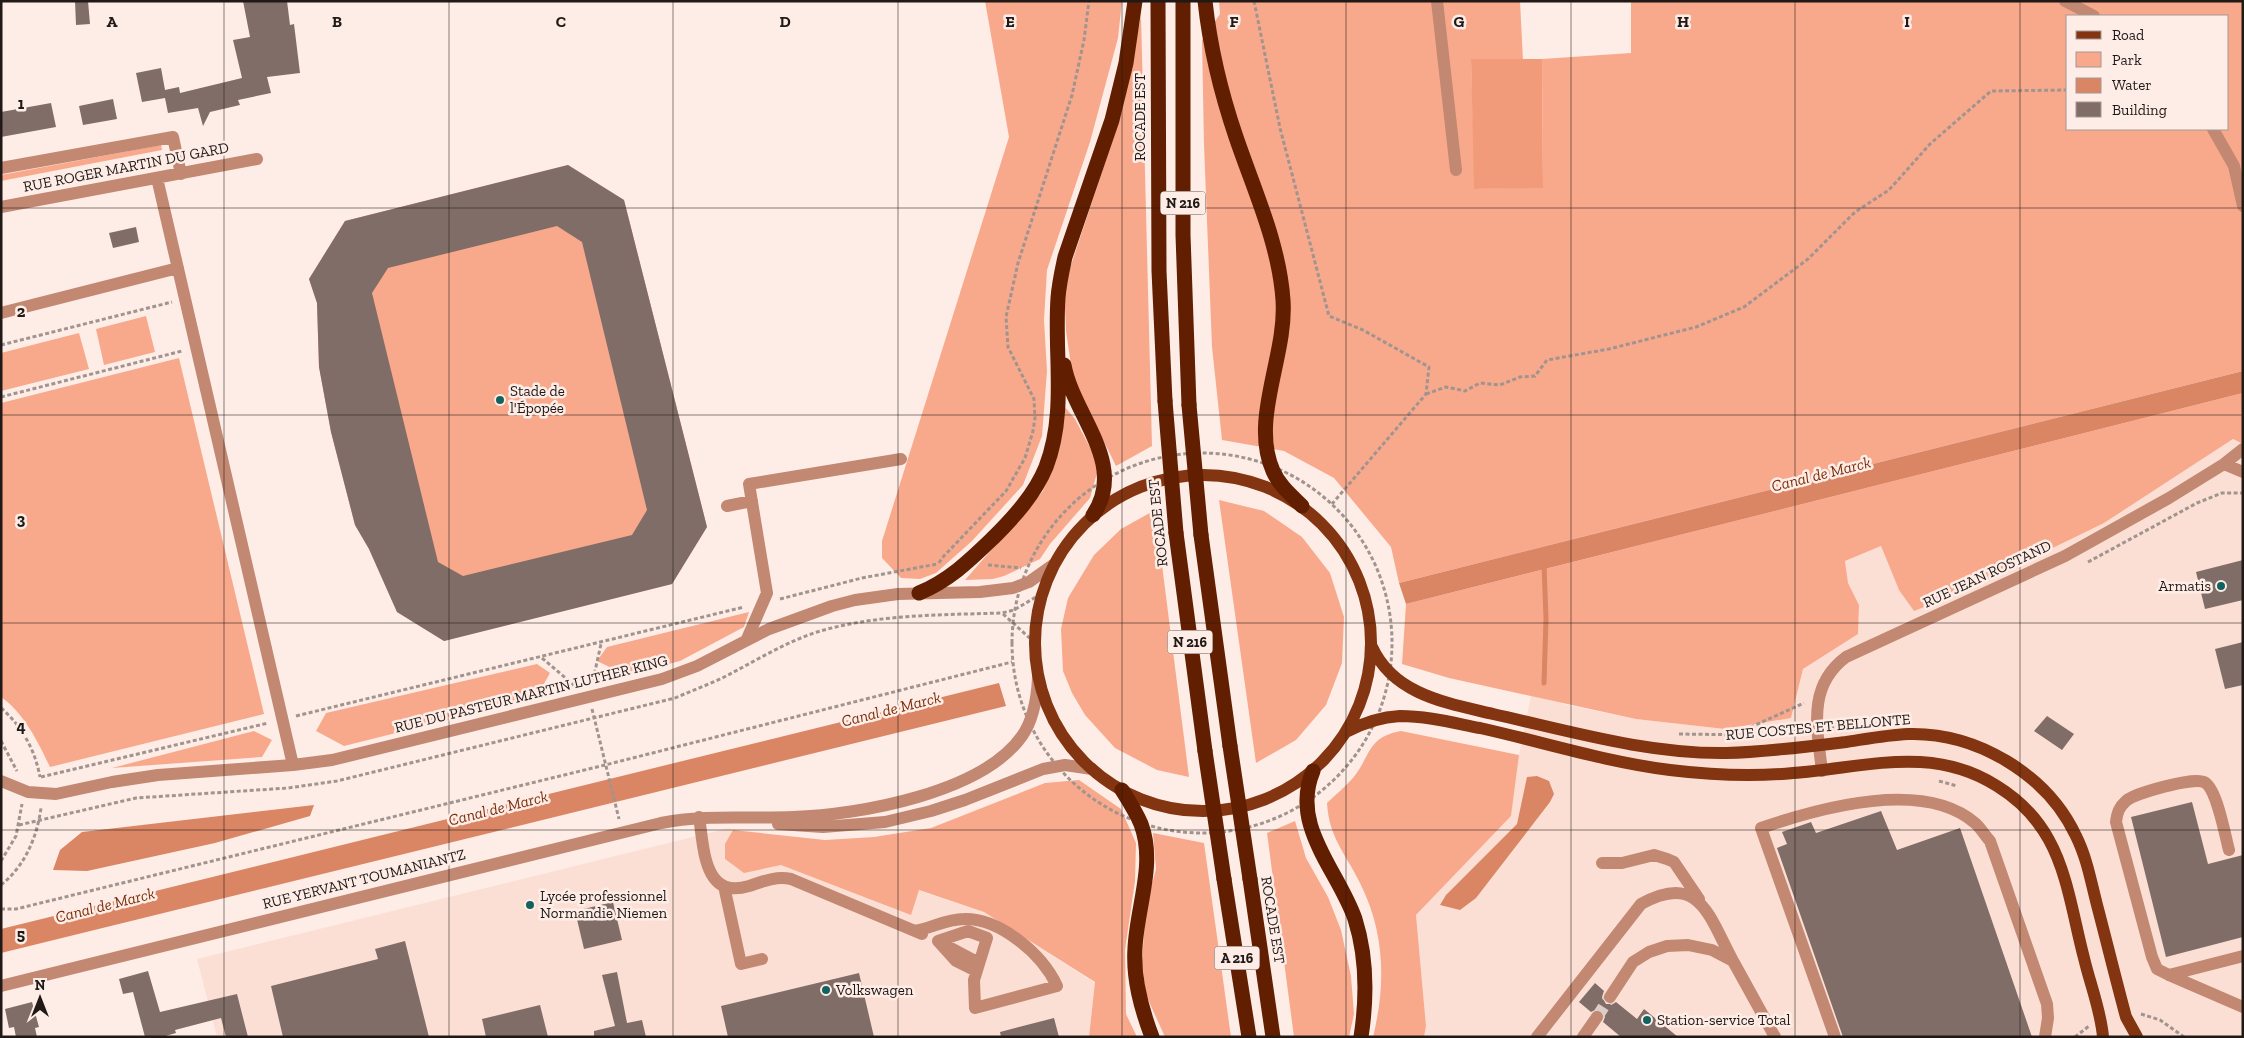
<svg xmlns="http://www.w3.org/2000/svg" width="2244" height="1038" viewBox="0 0 2244 1038" font-family="'Zilla Slab',serif">
<style>
.built{fill:#fcdfd4}
.green{fill:#f8a98c;fill-rule:evenodd}
.forest{fill:#f29b7a}
.water{fill:#da8564}
.lines{fill:none;stroke-linecap:round;stroke-linejoin:round}
.stream{stroke:#da8564;stroke-width:5}
.building{fill:#806d67;fill-rule:evenodd}
.minor-tunnel{stroke:#ddcdc8;stroke-width:12;stroke-dasharray:12 6;stroke-linecap:butt}
.path{stroke:#a1948f;stroke-width:3;stroke-dasharray:4 2.5;stroke-linecap:butt}
.minor{stroke:#c28872;stroke-width:12}
.major{stroke:#833410;stroke-width:12}
.highway{stroke:#611e00;stroke-width:15}
.highway-bridge{stroke:#611e00;stroke-width:15}
.grid{fill:none;stroke:#201916;stroke-width:1;stroke-opacity:0.55}
.poi-dot{fill:#12625f;stroke:#feede7;stroke-width:2}
.labels{text-anchor:middle;dominant-baseline:central;stroke-width:5;stroke-linejoin:round;paint-order:stroke}
.shield{fill:#feede7;stroke:#635955;stroke-width:1}
.shield-label{font-size:14px;font-weight:bold;fill:#201916}
.street-label{font-size:15px;fill:#201916;stroke:#feede7}
.poi-label{font-size:15px;fill:#201916;stroke:#feede7;text-anchor:start}
.water-label{font-size:16px;font-style:italic;fill:#7a2d09;stroke:#feede7}
.grid-label{font-size:16px;text-anchor:middle;font-weight:bold;fill:#201916;stroke:#feede7;stroke-width:5;stroke-linejoin:round;paint-order:stroke}
</style>
<rect width="100%" height="100%" fill="#feede7"/>
<path class="built" d="M2233,439L2243,444V1037H1424L1426,1026L1416,915L1511,816L1517,765L1531,695L1572,706L1636,719L1725,729L1791,718L1803,669L1858,634L1859,605L1848,584L1845,561L1881,546L1899,590L2104,523Z
M729,828L984,912L1095,983L1089,1037H217L197,959Z"/>
<path class="green" d="M985,1H1122L1118,38L1090,142L1047,270L1044,320L1047,371L1042,436L1023,485L972,541L936,573L920,579L901,578L882,558V541L1009,137Z
M1219,1H1520L1523,60L1471,59L1475,189L1543,187L1542,59L1631,53V1H2243V371L1399,583L1391,547L1334,478L1284,451L1222,440L1212,347L1204,145L1202,40L1220,14ZM2068,16H2228V129H2068Z
M1141,16L1152,446L1116,466L1073,379L1066,331L1064,286L1120,118Z
M161,145L162,150L1,181V175Z
M568,165L624,200L707,527L672,584L444,641L397,612L369,549L355,525L331,432L319,367L317,303L309,279L345,221Z
M146,316L155,352L104,365L96,329Z
M79,333L89,369L1,391V353Z
M179,358L264,714L50,767C38,742 24,713 1,697V403Z
M2243,393V444L2233,439L2104,523L1960,593L1914,611L1899,590L1881,546L1845,561L1848,583L1859,605L1858,634L1803,669L1791,718L1725,729L1636,719L1449,678L1402,664L1406,604Z
M1064,406L1075,419L1094,455L1097,473L1090,498L1050,544L1040,559L1004,576L993,579L965,580L1043,491L1057,456Z
M1219,500L1264,511L1302,537L1330,573L1344,617L1342,663L1326,705L1296,740L1256,763Z
M1155,510L1189,777L1157,770L1115,748L1085,715L1072,693L1063,671L1061,629L1068,598L1094,555L1121,529Z
M749,612L744,627L680,661L626,675L597,661L607,647Z
M537,664L550,673L536,698L344,746L316,731L326,713Z
M254,731L272,740L262,757L112,768Z
M1401,731L1519,755L1511,816L1416,915L1426,1026L1424,1037H1373C1386,984 1385,933 1360,883C1346,854 1329,838 1327,803C1335,795 1345,787 1353,778C1371,756 1367,737 1401,731Z
M1079,780L1121,809L1136,843L1135,881L1125,950L1126,1014L1137,1037H1089L1095,982L984,912L919,890L911,915L781,865L744,873L725,859V844L733,830L825,840L874,837L931,828L1045,783Z
M1295,821L1306,858L1328,897L1341,930L1351,976L1354,1014L1349,1037H1294L1267,833Z
M1153,833L1204,843L1231,1037H1165L1146,995L1142,961L1146,906L1156,869Z"/>
<path class="forest" d="M1471,59H1542L1543,188L1474,189Z"/>
<path class="water" d="M2243,371V393L1406,604L1399,583Z
M999,683L1006,706L1,953V929Z
M1537,776L1549,781L1554,794L1550,802L1476,898L1460,910L1440,905L1446,895L1517,824L1527,777Z
M314,805L310,816L215,843L87,871L53,870L60,850L82,832Z"/>
<g class="lines">
<path class="stream" d="M1544,564L1546,619L1544,683"/>
</g>
<path class="building" d="M75,1H88L90,24L76,25Z
M243,1H287L290,25L294,24L300,73L267,77L271,93L238,100L240,105L210,112L203,126L198,108L168,113L165,98L142,102L136,73L161,68L165,90L179,87L180,93L242,78L233,40L250,37Z
M113,99L117,119L83,125L79,106Z
M51,103L56,127L1,137V112Z
M568,165L624,200L707,527L672,584L444,641L397,612L369,549L355,525L331,432L319,367L317,303L309,279L345,221ZM557,226L582,242L647,510L632,535L463,576L438,562L372,293L388,268Z
M136,227L139,242L113,248L109,233Z
M2243,560V600L2205,609L2196,572Z
M2243,642V685L2225,689L2215,649Z
M2047,716L2074,734L2062,750L2034,731Z
M2192,802L2208,864L2243,855V937L2166,957L2131,817Z
M1881,811L1897,850L1960,828L2032,1037H1843L1777,848L1787,844L1782,832L1811,822L1816,833Z
M613,902L622,940L584,949L575,911Z
M405,941L429,1037H283L271,986L378,959L375,949Z
M148,971L160,1012L237,994L248,1037H226L221,1018L175,1030L176,1033L162,1037H145L133,992L123,994L119,979Z
M617,972L627,1023L642,1020L646,1037H594V1031L615,1026L602,975Z
M859,973L874,1037H728L721,1006Z
M1595,983L1604,991L1602,997L1606,1004H1613L1616,1002L1637,1019L1644,1009L1678,1037H1621L1603,1022L1605,1017L1602,1011L1597,1009L1591,1012L1579,1002Z
M32,1002L39,1027L35,1028L37,1037H16L14,1027L9,1028L5,1009Z
M540,1005L548,1037H486L482,1019Z
M1054,1018L1059,1037H1001L1000,1032Z"/>
<g class="lines">
<path class="minor-tunnel" d="M1597,1017L1610,997"/>
<path class="path" d="M1254,1L1280,128L1329,316L1363,330L1429,367L1426,394L1332,504
M1,345L172,302
M1426,394L1446,387L1465,391L1480,383L1500,385L1520,377L1535,376L1547,360L1609,349L1696,327L1744,307L1808,259L1855,212L1889,190L1930,144L1991,91L2068,90
M1,397L182,351
M1012 643a190 190 0 1 1 380 0a190 190 0 1 1-380 0Z
M2088,562L2197,503L2222,493H2243
M939,563L942,558L1006,491L1025,458L1033,431L1035,418L1034,399L1008,347L1006,317L1018,263L1072,95L1084,40L1089,1
M988,565L1021,568
M780,599L862,578L937,564
M1003,614L1034,642
M542,658L575,686
M593,680L601,644
M1,708C22,726 35,750 40,777
M592,709L619,819
M296,716L744,607
M1830,727L1856,724
M1778,733L1804,729
M1679,734L1750,735
M1740,735L1751,727L1804,703
M1,741L17,771
M41,777L268,723
M1939,781L1957,786
M19,825L136,798L288,788L337,781L675,698C693,690 711,684 728,675C757,660 786,642 817,632C877,614 941,615 1002,613L1014,610L1041,594
M1,861L16,836L22,804
M1,885C25,866 37,837 41,808
M1,909H16L605,765L1012,662
M2141,1014L2160,1020L2184,1037
M2075,1037L2089,1026"/>
<path class="minor" d="M1437,1L1456,170
M2065,1L2094,16
M2213,129L2234,166L2243,206
M1,168L173,137L181,174
M157,178L293,765
M1,207L257,159
M1,313L178,268
M2224,464L2243,472
M727,506L752,501
M747,639L767,593L749,484L901,459
M1822,771C1817,728 1807,686 1846,657L2065,556L2169,498L2224,464L2243,449
M1,781L28,792L56,794L112,782L158,775L293,765L332,760L662,679L697,666L769,629L832,606L855,600L898,594L980,592L1013,588L1029,582L1053,565
M699,817C704,847 703,900 749,886C764,881 776,876 791,879L922,934
M778,824L823,827L885,822L931,811L965,800L1043,769L1065,765L1092,769
M2229,850C2225,836 2217,788 2204,782C2193,777 2135,793 2126,801C2119,807 2117,813 2116,822L2152,957L2157,969L2169,975L2243,1007
M1602,863H1622L1654,855L1667,859L1674,862L1699,899
M724,886L741,964L762,959
M915,931C932,928 946,919 964,919C1000,918 1042,954 1057,986L975,1008L974,980L987,938L968,931L938,941L956,961L976,971
M947,946L979,963
M2169,975L2243,956
M1,986L661,823C705,814 748,819 793,817C859,815 982,793 1022,736C1034,719 1037,698 1038,678
M1610,997L1633,962L1649,952L1667,946L1688,945L1712,950L1733,961L1775,1037
M1537,1037L1641,904C1700,871 1709,917 1733,961
M1583,1037L1597,1017
M1835,1037L1761,828C1819,808 1923,778 1975,823C1981,828 1985,836 1990,841L2047,1004L2048,1018L2045,1037"/>
<path class="major" d="M1035 643a168 168 0 1 1 336 0a168 168 0 1 1-336 0Z
M1372,647C1394,695 1447,703 1493,714C1570,731 1647,754 1726,753C1766,752 1806,747 1846,742C1866,739 1887,735 1908,734C1976,732 2047,774 2076,836C2087,858 2091,882 2097,905C2107,943 2116,980 2126,1017L2137,1037
M1346,732C1363,723 1381,717 1400,716C1427,716 1454,723 1480,728C1543,742 1606,762 1670,770C1711,775 1752,777 1793,773C1865,768 1931,744 1997,786C2018,799 2037,818 2049,840C2068,874 2074,921 2084,958C2090,984 2101,1011 2103,1037"/>
<path class="highway" d="M1158,1L1159,271L1165,401
M1183,1V235L1189,405
M1205,1C1210,47 1221,93 1236,137C1254,190 1279,243 1283,300C1287,356 1250,419 1273,471C1279,485 1291,495 1302,506
M1064,365C1073,415 1128,464 1093,515
M1176,533L1205,751
M1201,535L1230,746
M919,593C950,580 970,560 994,537C1014,517 1035,494 1046,467C1067,412 1054,355 1058,298C1059,284 1062,271 1065,257L1112,120L1126,63L1135,1
M1313,771C1290,826 1338,870 1355,919C1367,957 1367,998 1361,1037
M1122,790C1129,801 1136,812 1141,824C1156,864 1137,906 1135,948C1133,979 1141,1008 1152,1037
M1224,879L1249,1037
M1250,879L1273,1037"/>
<path class="highway-bridge" d="M1165,401L1176,533
M1189,405L1201,535
M1230,746L1250,879
M1205,751L1224,879"/>
</g>
<path class="grid" d="M224,1V1037M449,1V1037M673,1V1037M898,1V1037M1122,1V1037M1346,1V1037M1571,1V1037M1795,1V1037M2020,1V1037M1,208H2243M1,415H2243M1,623H2243M1,830H2243"/>
<g class="poi-dot">
<circle cx="500" cy="400" r="5"/>
<circle cx="2221" cy="586" r="5"/>
<circle cx="530" cy="905" r="5"/>
<circle cx="826" cy="990" r="5"/>
<circle cx="1647" cy="1020" r="5"/>
</g>
<g class="labels">
<g class="shield">
<rect x="1160.5" y="191.5" width="45" height="23" rx="4"/>
<rect x="1167.5" y="630.5" width="45" height="23" rx="4"/>
<rect x="1214.5" y="946.5" width="45" height="23" rx="4"/>
</g>
<g class="shield-label">
<text x="1183" y="203">N 216</text>
<text x="1190" y="642">N 216</text>
<text x="1237" y="958">A 216</text>
</g>
<g class="street-label">
<text transform="translate(1140 117) rotate(-90)">ROCADE EST</text>
<text transform="translate(126 167) rotate(-11)">RUE ROGER MARTIN DU GARD</text>
<text transform="translate(1158 523) rotate(-96)">ROCADE EST</text>
<text transform="translate(1987 574) rotate(-25)">RUE JEAN ROSTAND</text>
<text transform="translate(531 694) rotate(-14)">RUE DU PASTEUR MARTIN LUTHER KING</text>
<text transform="translate(1818 727) rotate(-5)">RUE COSTES ET BELLONTE</text>
<text transform="translate(364 879) rotate(-14)">RUE YERVANT TOUMANIANTZ</text>
<text transform="translate(1273 920) rotate(81)">ROCADE EST</text>
</g>
<g class="poi-label">
<text x="510" y="391">Stade de<tspan x="510" dy="17">l'Épopée</tspan></text>
<text x="2211" y="586" text-anchor="end">Armatis</text>
<text x="540" y="896">Lycée professionnel<tspan x="540" dy="17">Normandie Niemen</tspan></text>
<text x="836" y="990">Volkswagen</text>
<text x="1657" y="1020">Station-service Total</text>
</g>
<g class="water-label">
<text transform="translate(1821 474) rotate(-14)">Canal de Marck</text>
<text transform="translate(891 709) rotate(-14)">Canal de Marck</text>
<text transform="translate(498 808) rotate(-14)">Canal de Marck</text>
<text transform="translate(105 905) rotate(-14)">Canal de Marck</text>
</g>
</g>
<g class="grid-label">
<text x="112" y="27">A</text>
<text x="337" y="27">B</text>
<text x="561" y="27">C</text>
<text x="785" y="27">D</text>
<text x="1010" y="27">E</text>
<text x="1234" y="27">F</text>
<text x="1459" y="27">G</text>
<text x="1683" y="27">H</text>
<text x="1907" y="27">I</text>
<text x="21" y="109">1</text>
<text x="21" y="317">2</text>
<text x="21" y="525">3</text>
<text x="21" y="732">4</text>
<text x="21" y="940">5</text>
</g>
<rect width="2244" height="1038" fill="none" stroke="#201916" stroke-width="5"/>
<rect x="2066" y="15" width="162" height="115" fill="#feede7" stroke="#a59893"/>
<rect x="2076" y="31" width="25" height="8" fill="#833410" stroke="#a59893"/>
<text x="2112" y="40" font-size="15" fill="#201916">Road</text>
<rect x="2076" y="52" width="25" height="15" fill="#f8a98c" stroke="#a59893"/>
<text x="2112" y="65" font-size="15" fill="#201916">Park</text>
<rect x="2076" y="78" width="25" height="15" fill="#da8564" stroke="#a59893"/>
<text x="2112" y="90" font-size="15" fill="#201916">Water</text>
<rect x="2076" y="102" width="25" height="15" fill="#806d67" stroke="#a59893"/>
<text x="2112" y="115" font-size="15" fill="#201916">Building</text>
<g transform="translate(40 998)" stroke="#feede7" stroke-width="4" paint-order="stroke">
<path d="M0-4L9 19L0 12L-9 19Z" fill="#201916"/>
<text y="-8" font-size="14" font-weight="bold" text-anchor="middle" fill="#201916">N</text>
</g>
</svg>
